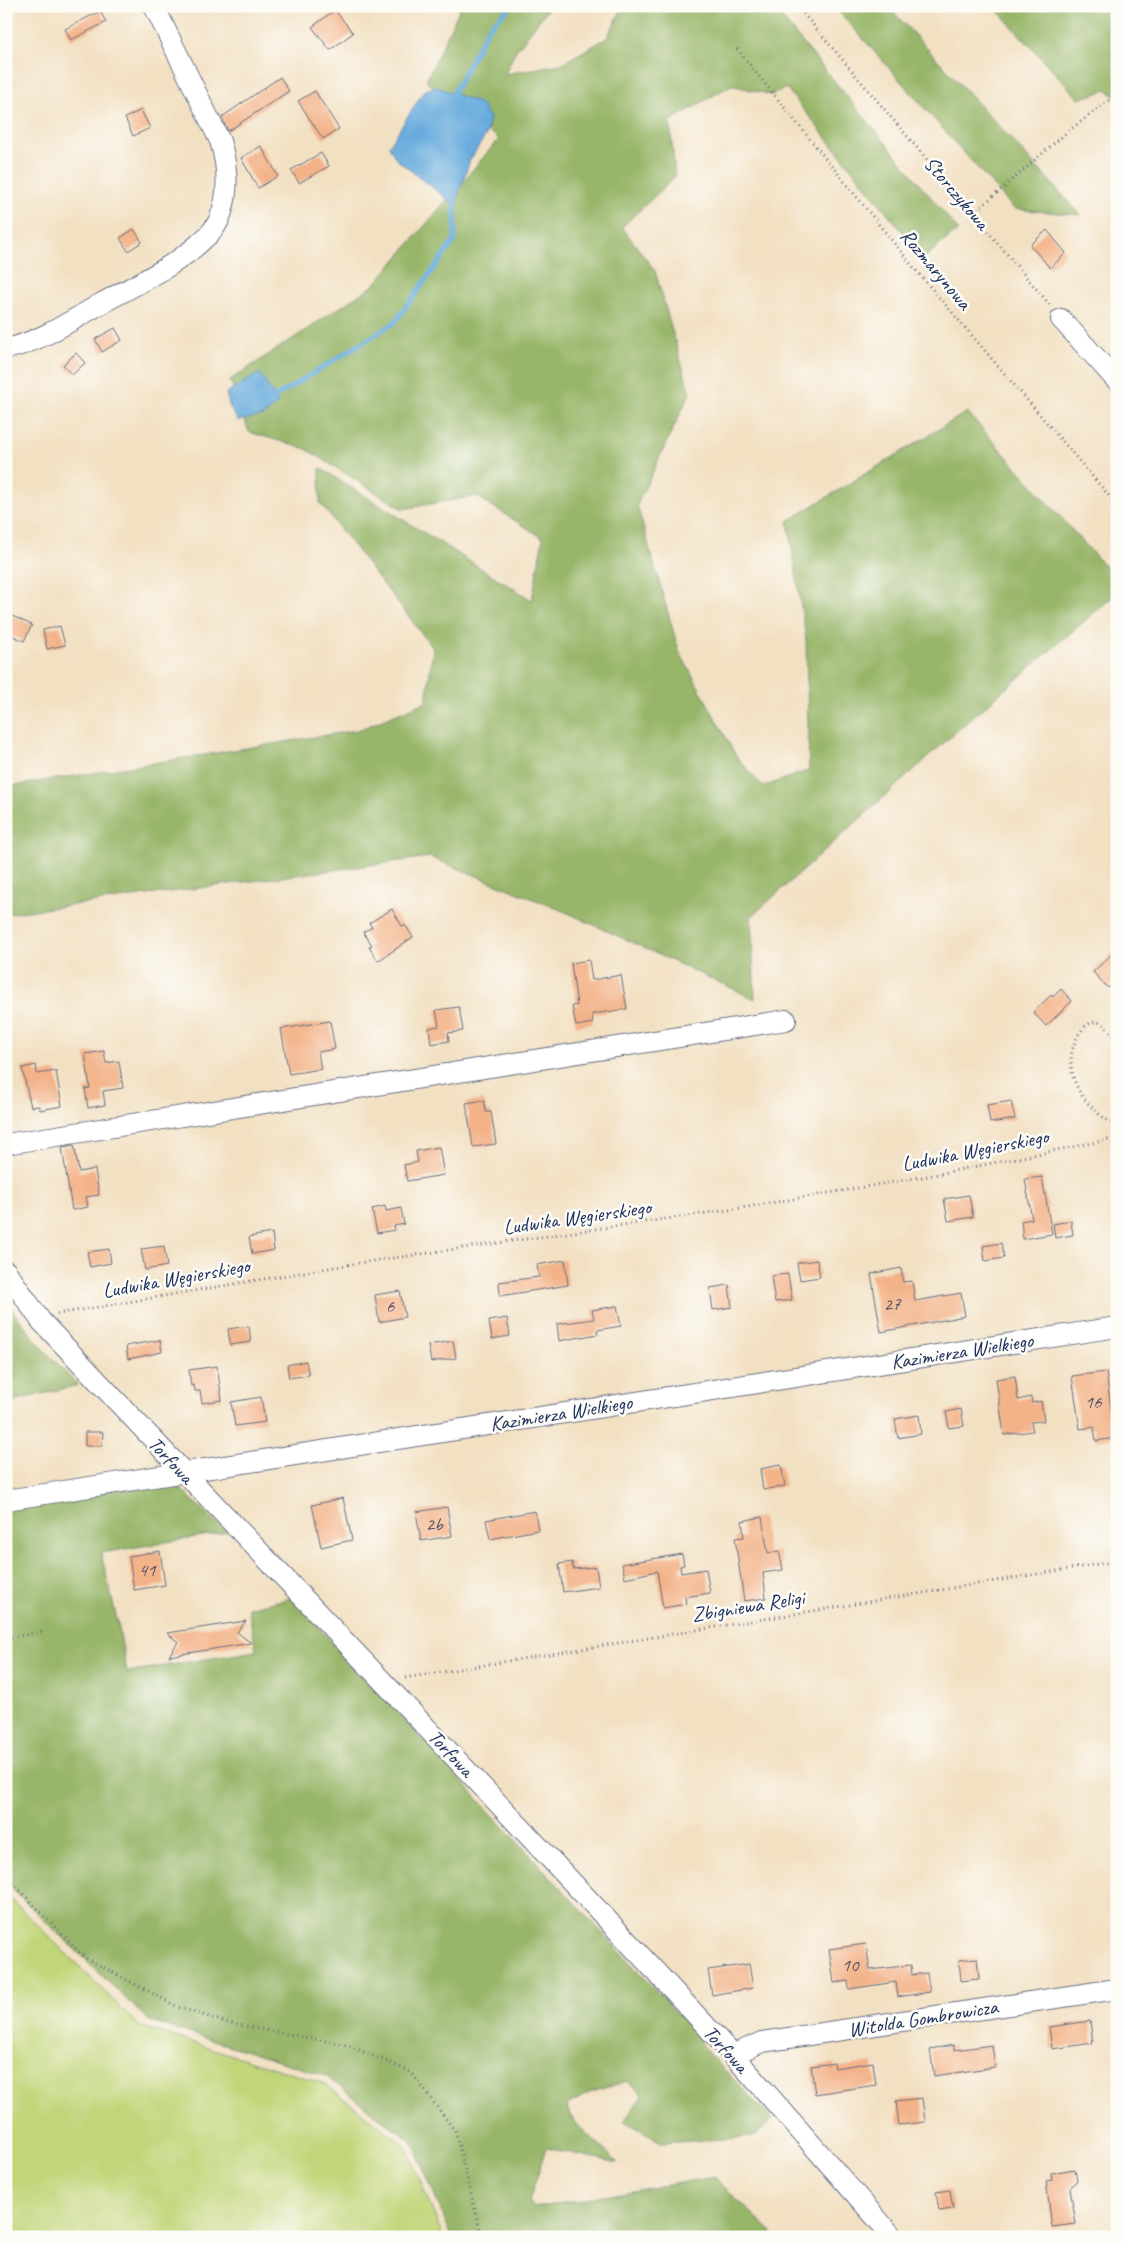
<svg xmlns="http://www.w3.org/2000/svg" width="1123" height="2243" viewBox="0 0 1123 2243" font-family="Caveat,sans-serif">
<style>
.green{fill:#c1d579;stroke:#6e826c}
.forest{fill:#98b669;stroke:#5a7264}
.water{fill:#67acdd;stroke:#416e9e}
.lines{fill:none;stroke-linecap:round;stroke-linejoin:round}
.stream{stroke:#67acdd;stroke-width:5}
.building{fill:#f3b288}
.minor-casing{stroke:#666d81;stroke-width:22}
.path{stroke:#666d81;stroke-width:3;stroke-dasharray:1 4;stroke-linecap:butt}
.minor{stroke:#fff;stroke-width:20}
.labels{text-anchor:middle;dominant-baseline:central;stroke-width:5;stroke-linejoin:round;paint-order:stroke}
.number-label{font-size:19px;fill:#515068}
.street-label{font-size:21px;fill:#1b2f5e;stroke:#fdfcf7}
</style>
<rect width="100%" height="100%" fill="#fdfcf7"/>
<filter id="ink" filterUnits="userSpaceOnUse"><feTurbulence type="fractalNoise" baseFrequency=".02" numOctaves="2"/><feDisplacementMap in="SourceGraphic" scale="10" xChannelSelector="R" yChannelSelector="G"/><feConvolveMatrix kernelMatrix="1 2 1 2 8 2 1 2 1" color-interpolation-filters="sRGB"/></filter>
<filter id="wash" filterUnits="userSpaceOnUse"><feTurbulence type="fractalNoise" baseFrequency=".0096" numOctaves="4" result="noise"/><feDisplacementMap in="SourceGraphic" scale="20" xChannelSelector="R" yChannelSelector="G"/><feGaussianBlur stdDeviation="1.12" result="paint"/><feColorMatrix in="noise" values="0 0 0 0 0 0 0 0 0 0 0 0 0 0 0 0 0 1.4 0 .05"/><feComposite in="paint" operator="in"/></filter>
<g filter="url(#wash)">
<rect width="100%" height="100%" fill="#f2e0c2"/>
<path class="green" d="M6,1894L139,2026L325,2084L406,2146L443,2237H6Z"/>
<path class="forest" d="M461,6H550L515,52L505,74L561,64L607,38L623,6H772L958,230L924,258L786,88L772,95L731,85L670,121L675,177L622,227L655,271L690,393L637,505L679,651L736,756L763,787L809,770L806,639L788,521L967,412L1117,580V593L968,721L751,917L755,999L568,913L430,857L6,914V851L12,849L6,816V787L358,730L426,702L433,648L320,503V468L532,600L543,538L476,496L403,509L306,449L249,432L230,380L374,285L499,139L426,81Z
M834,6H888L1081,215L1014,209Z
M993,6H1107L1117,17V98L1107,90L1079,99Z
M6,1301C27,1332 52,1359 78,1385L6,1403Z
M173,1482L227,1532L101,1553L119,1628L127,1672L256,1651L248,1608L291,1598L691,2028L708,2053L773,2120L753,2137L663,2143L624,2121L643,2095L627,2081L589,2093L567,2105L574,2122L618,2163L546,2148L529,2201L534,2208L714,2177L777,2237H452L413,2143L326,2076L148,2020L6,1883V1506Z"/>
<path class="water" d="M435,86L481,104L490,118L487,133L470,160L455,205L396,159L389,146L424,91Z
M260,373L278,403L263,416L238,421L230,408L226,393Z"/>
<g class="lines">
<path class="stream" d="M454,98V92L488,28L511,6
M275,397L394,323L455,240V199"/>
</g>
<g id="blocks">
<path class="building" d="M335,10L353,33L330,50L312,27Z
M100,11L106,22L71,40L65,29Z
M280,77L289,91L228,131L222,117Z
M315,91L339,129L323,139L298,101Z
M141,110L150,128L133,136L125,118Z
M261,146L278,176L258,188L241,158Z
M321,153L329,166L299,183L291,170Z
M134,229L142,242L128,251L120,238Z
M1047,230L1066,253L1050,268L1030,245Z
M115,328L122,340L102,352L95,339Z
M76,353L85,363L72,375L63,365Z
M10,615L32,625L24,641L6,633V623Z
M60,626L65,645L47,649L43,630Z
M392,909L402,926L405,925L413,937L378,961L369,947L372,945L363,932L372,927L369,923Z
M1117,949V979L1108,988L1093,972Z
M589,960L592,980L621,975L627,1009L592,1014L593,1023L576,1026L572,1006L577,1005L571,963Z
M1061,989L1072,1001L1046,1026L1033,1012L1051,995L1053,997Z
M459,1007L463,1031L448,1033L449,1041L431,1044L429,1028L439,1026L436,1010Z
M330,1021L335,1049L318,1052L321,1069L289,1074L281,1029Z
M104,1051L106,1063L119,1061L123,1088L103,1091L105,1105L88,1108L85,1089L90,1088L85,1054Z
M36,1065L37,1074L56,1071L62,1106L40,1110L39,1106L31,1107L22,1068Z
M484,1100L486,1112H491L496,1144L473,1147L466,1103Z
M1011,1101L1015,1119L990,1123L987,1105Z
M74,1145L79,1172L95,1169L99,1195L86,1197L88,1207L72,1210L62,1147Z
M439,1147L444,1175L407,1181L404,1165L418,1162L416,1151Z
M1042,1177L1052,1234L1023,1239L1021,1221L1032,1219L1025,1179Z
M969,1195L973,1217L948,1221L944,1199Z
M385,1206L386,1211L401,1208L404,1224L394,1226L395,1230L377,1233L372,1209Z
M1071,1221L1073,1235L1055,1238L1053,1224Z
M272,1233L274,1250L252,1254L249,1237Z
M1001,1243L1004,1258L985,1261L983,1246Z
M164,1246L167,1266L145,1270L141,1249Z
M109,1249L111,1263L90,1267L87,1252Z
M565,1260L568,1285L500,1296L499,1282L539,1277L537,1265Z
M817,1260L820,1277L800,1280L797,1263Z
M901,1268L903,1282L912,1281L915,1301L961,1293L965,1316L881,1332L871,1274Z
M788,1274L792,1300L775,1302L771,1276Z
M729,1285L732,1307L713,1310L710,1288Z
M400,1291L405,1317L379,1322L375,1295Z
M617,1306L621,1326L597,1330L598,1334L559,1341L557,1324L594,1319L592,1310Z
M507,1318L510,1336L492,1339L489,1321Z
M249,1326L251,1342L230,1345L228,1329Z
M160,1340L162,1352L128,1359L126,1346Z
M453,1341L456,1358L431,1362L428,1345Z
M306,1361L309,1375L289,1378L287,1365Z
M217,1366L222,1400L202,1403L200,1391H195L194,1385L191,1386L189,1370Z
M1106,1372L1115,1438L1096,1441L1094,1427L1080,1429L1072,1376Z
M1015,1376L1018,1400L1031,1397L1032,1403L1041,1401L1044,1421L1031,1422L1033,1431L1004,1435L996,1379Z
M261,1397L265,1422L235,1426L231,1402Z
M961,1409L964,1426L949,1428L946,1412Z
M919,1415L921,1434L898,1438L895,1419Z
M85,1432H103L102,1446H85Z
M781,1465L785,1486L763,1490L760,1469Z
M343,1498L352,1540L321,1547L312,1505Z
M447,1507L452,1536L421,1541L416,1512Z
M535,1511L538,1530L490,1539L486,1520Z
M762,1517L768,1553L779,1551L783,1570L763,1573L766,1598L744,1601L735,1538L744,1537L742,1521Z
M160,1551L165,1585L134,1590L129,1556Z
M682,1554L684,1565L680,1566L681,1573L706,1569L710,1593L685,1597L686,1604L663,1608L657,1571L625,1578L622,1564Z
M572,1562L573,1569L596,1567L599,1587L563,1592L559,1564Z
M246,1621L237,1632L251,1643L169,1656L178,1642L167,1633Z
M866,1944L870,1970L911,1965L912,1975L927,1973L930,1992L898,1997L896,1982L849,1989L848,1981L834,1983L829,1949Z
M977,1958L979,1979L961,1981L959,1960Z
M749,1964L753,1988L712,1995L708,1970Z
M1090,2021L1093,2043L1052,2049L1049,2027Z
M954,2045V2050L992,2045L995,2067L934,2076L930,2049Z
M873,2062L876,2085L815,2094L811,2066L834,2063L835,2068Z
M922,2098L925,2122L899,2125L896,2101Z
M1075,2169L1077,2180L1070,2188L1076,2224L1052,2227L1046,2181L1052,2180L1051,2173Z
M950,2190L953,2209L939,2211L936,2192Z"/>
</g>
</g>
<g filter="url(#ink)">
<use href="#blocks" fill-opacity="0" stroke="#666d81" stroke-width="1"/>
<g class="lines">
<g class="minor-casing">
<path id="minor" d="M1061,319L1117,381
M6,349C40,342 72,320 102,303C135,285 178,265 205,238C210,234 216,226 219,220C230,194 228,167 220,141L154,6
M6,1144L786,1020
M6,1271L41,1321C271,1565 504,1806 731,2053C786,2114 839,2176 893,2237
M6,1500L1117,1327
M732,2055L762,2042L1117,1989"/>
</g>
<path class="path" d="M797,6L1050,305
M737,49L915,269L1117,505
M974,213L1066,133L1117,94
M1117,1040C1112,1034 1105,1023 1097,1022C1089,1021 1083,1028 1079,1034C1057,1071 1084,1109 1117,1126
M57,1314L352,1264L735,1209L928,1176L1117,1138
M6,1638L42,1632
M405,1678L1117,1561
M6,1876L84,1957L178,2007L228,2023L347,2045L411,2072L455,2131L480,2229L485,2237"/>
<use href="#minor" class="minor"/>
</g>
</g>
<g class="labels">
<g class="number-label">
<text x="892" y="1304">27</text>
<text x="390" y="1306">6</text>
<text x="1093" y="1402">16</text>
<text x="434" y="1524">2b</text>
<text x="147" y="1570">41</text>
<text x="850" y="1965">10</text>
</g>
<g class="street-label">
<text transform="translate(957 193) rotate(50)">Storczykowa</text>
<text transform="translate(936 269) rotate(50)">Rozmarynowa</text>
<text transform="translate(975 1150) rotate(-11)">Ludwika Węgierskiego</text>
<text transform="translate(577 1217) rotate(-8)">Ludwika Węgierskiego</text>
<text transform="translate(176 1278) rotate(-10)">Ludwika Węgierskiego</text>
<text transform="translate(962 1351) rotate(-9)">Kazimierza Wielkiego</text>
<text transform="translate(561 1413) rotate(-9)">Kazimierza Wielkiego</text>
<text transform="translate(171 1460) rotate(47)">Torfowa</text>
<text transform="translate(748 1606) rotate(-9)">Zbigniewa Religi</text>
<text transform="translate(451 1753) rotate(47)">Torfowa</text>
<text transform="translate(923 2018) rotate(-9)">Witolda Gombrowicza</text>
<text transform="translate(726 2049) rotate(48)">Torfowa</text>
</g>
</g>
<rect width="1123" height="2243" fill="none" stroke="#fdfcf7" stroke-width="25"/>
</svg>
